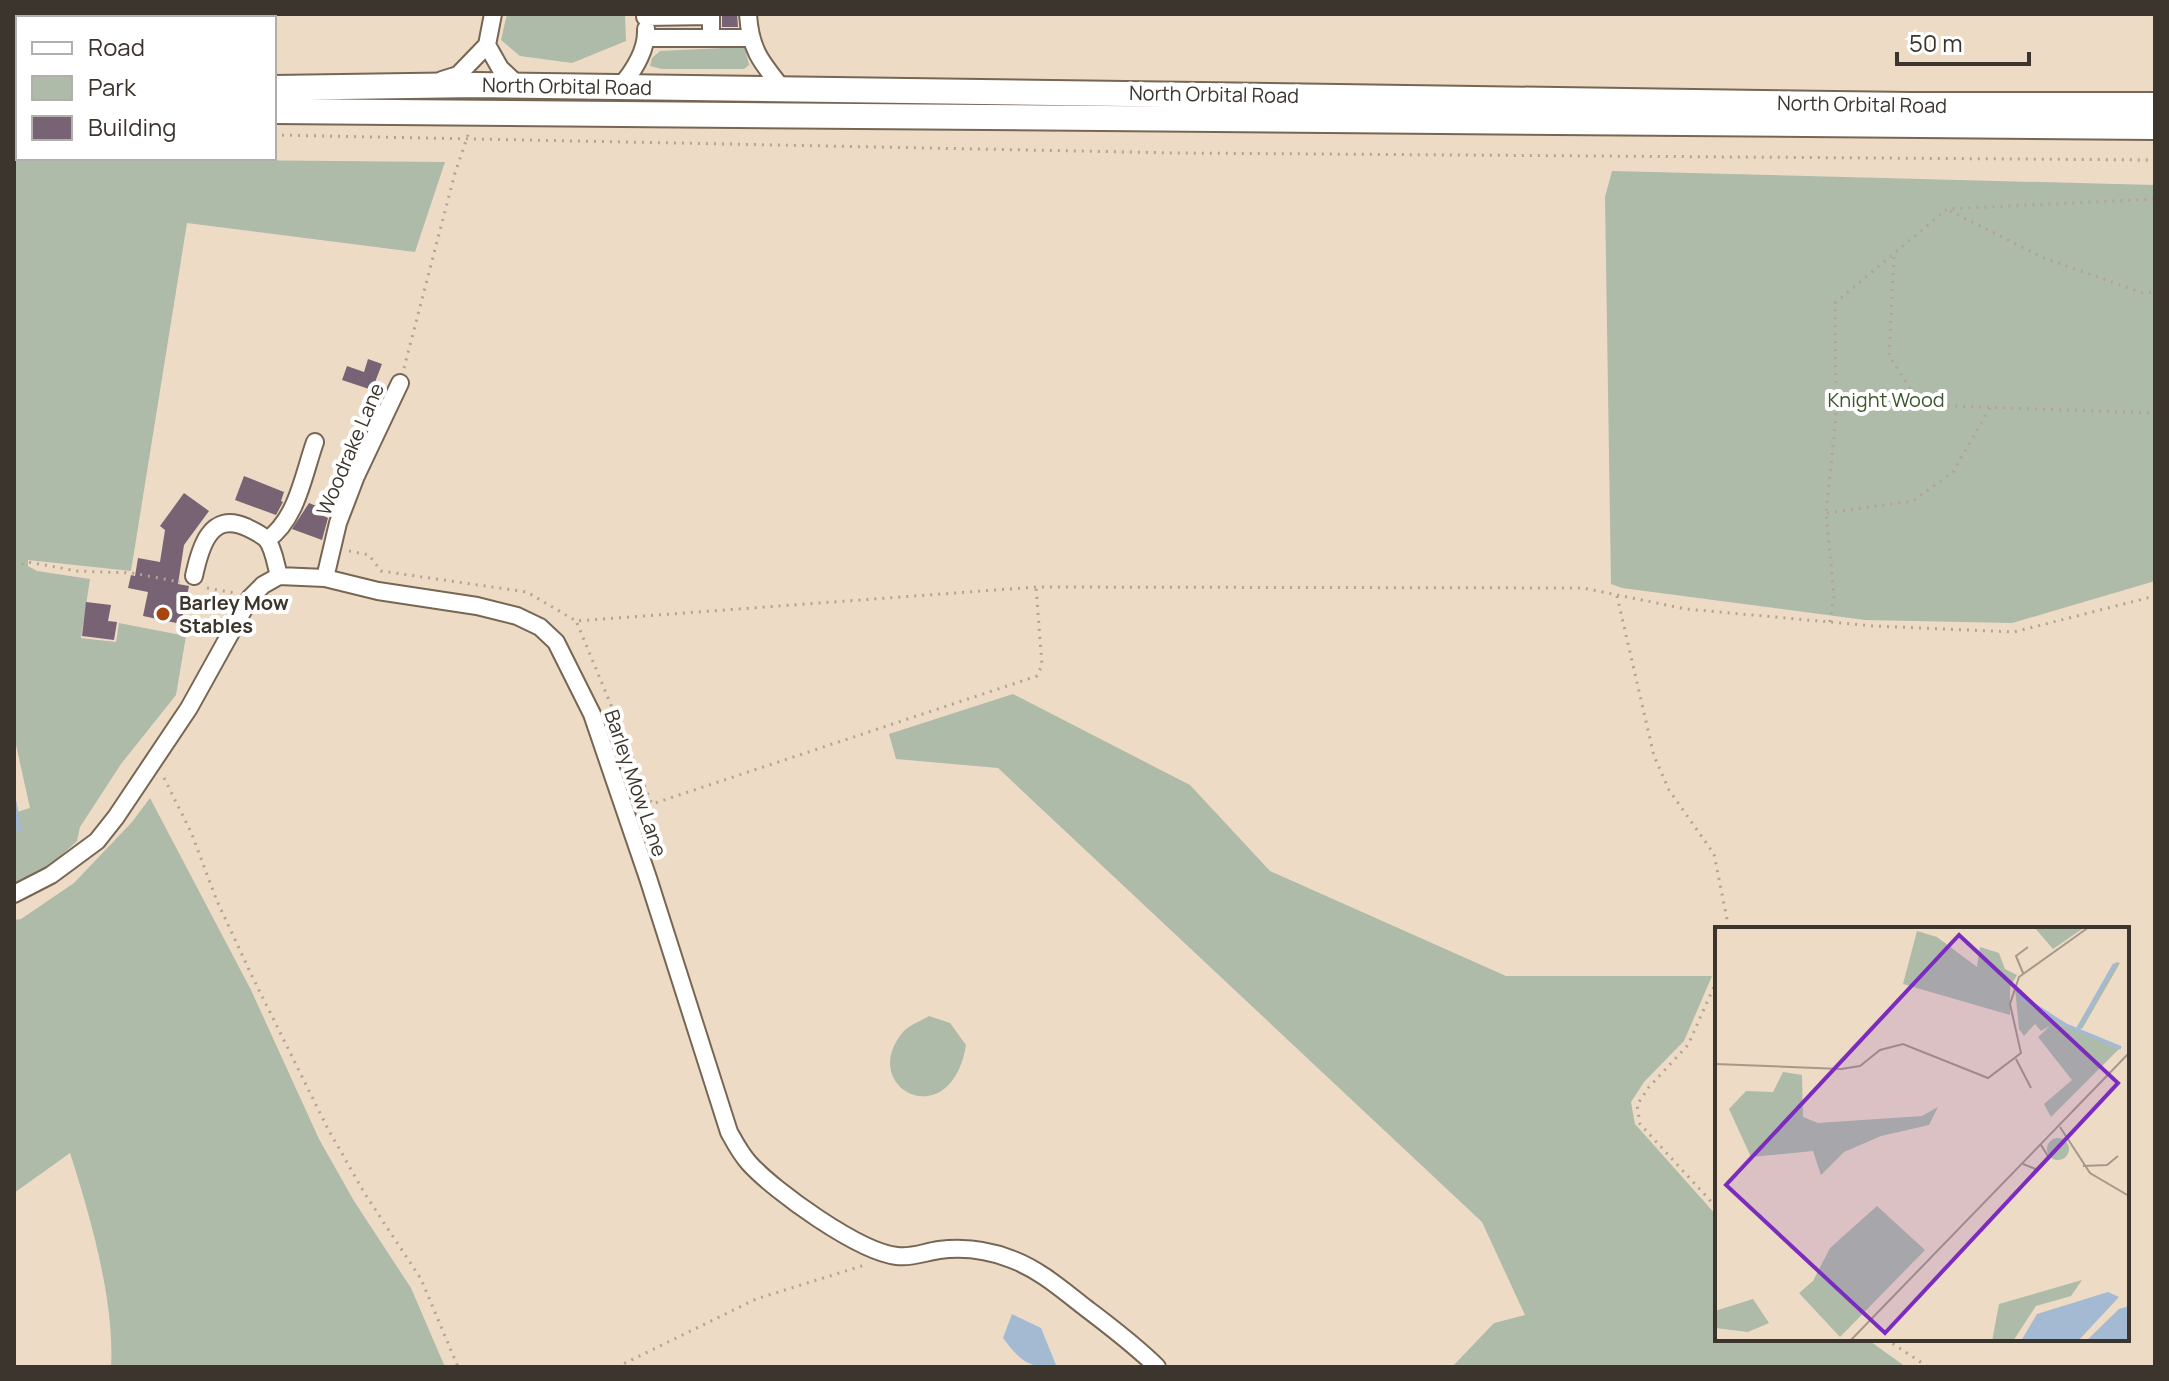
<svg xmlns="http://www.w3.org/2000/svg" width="2169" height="1381" font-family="Manrope,sans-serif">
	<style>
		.green { fill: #aebba8 }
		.water { fill: #a4bad3 }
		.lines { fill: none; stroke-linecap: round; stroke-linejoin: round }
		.stream { stroke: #a4bad3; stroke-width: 5 }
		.building { fill: #776373 }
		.minor-casing { stroke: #766653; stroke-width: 20 }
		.highway-casing { stroke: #766653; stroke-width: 28 }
		.path { stroke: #b2a393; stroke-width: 3; stroke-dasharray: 2 6; stroke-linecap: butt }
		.minor { stroke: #fff; stroke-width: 16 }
		.highway { stroke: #fff; stroke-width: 24 }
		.poi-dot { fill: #a9460f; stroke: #fff; stroke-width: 3 }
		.labels { text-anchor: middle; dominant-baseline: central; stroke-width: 8; stroke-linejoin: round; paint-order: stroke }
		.street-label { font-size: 20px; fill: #3c352d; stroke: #fff }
		.park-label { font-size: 20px; fill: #3c572d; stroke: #fff }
		.poi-label { font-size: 20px; font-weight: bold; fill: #3c352d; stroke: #fff; text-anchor: start }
		.inset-river { fill: none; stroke: #a4bad3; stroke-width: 4 }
		.inset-road { fill: none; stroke: #a69989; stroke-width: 2 }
		.view { fill: #7b2cbf; fill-opacity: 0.15; stroke: #7b2cbf; stroke-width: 4 }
		.inset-edge { fill: none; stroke: #3c352d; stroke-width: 4 }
	</style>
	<rect width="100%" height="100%" fill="#eddbc6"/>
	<path class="green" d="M507 14H625L626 41 572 63 520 56 501 40Z
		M745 47 749 65 744 69H662L650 66 652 58 660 51Z
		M14 152H18V158L445 162 415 252 187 223 131 571 28 560V566L37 571 90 579 81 638 116 642 119 623 186 636 176 695 121 764 80 827 77 841 51 865 14 883V813L30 808 14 736Z
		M1612 171 2155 185V581L2012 623 1865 620 1622 588 1611 584 1605 197Z
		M1013 694 1190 785 1270 871 1506 976H1712L1684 1041 1644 1082 1631 1102 1635 1124 1717 1216V1339H1867L1906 1367H1452L1494 1323 1525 1315 1482 1222 998 768 896 759 889 734Z
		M150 798 251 990 319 1139 354 1201 411 1288 445 1367H111C115 1302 90 1215 70 1153L14 1193V920L21 919 74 883 132 822Z
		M929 1016 950 1023 966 1045C951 1137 856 1088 903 1032 909 1025 921 1021 929 1016Z"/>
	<path class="water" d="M1012 1314 1041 1328 1056 1365C1029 1371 1018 1358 1003 1338Z"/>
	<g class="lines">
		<path class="stream" d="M14 802 19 830"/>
	</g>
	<path class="building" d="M722 14H737L738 27H722Z
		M368 359 382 364 372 390 342 380 347 366 364 372Z
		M244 476 284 492 281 501 283 502 276 515 235 500Z
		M184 493 209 511 184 545 178 584 189 586 181 624 143 616 148 592 128 588 131 575 135 576 138 558 160 562 165 530 160 526Z
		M309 503 326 510 324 516 328 518 322 540 292 529Z
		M86 602 111 605 108 621 117 622 114 640 82 636Z"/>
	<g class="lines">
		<g class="minor-casing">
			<path id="minor" d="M748 14C750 49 761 62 782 88
				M645 17 711 16V38
				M646 38H749
				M487 45 500 68 518 85
				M442 80 458 75 487 45 493 14
				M619 88C633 72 647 50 646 29
				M267 540C297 519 303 476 315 442
				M194 576C200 548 210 511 246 527 252 530 263 535 267 540 274 549 276 566 279 576
				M325 578 338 523 356 476 400 383
				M14 894 51 875 97 841 116 817 189 708 250 598 263 585 279 576 325 578 378 591 477 606 517 616 540 627 556 642 592 714 648 878 729 1132C735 1143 740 1153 749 1163 774 1191 859 1252 897 1256 912 1258 925 1252 939 1250 963 1247 988 1250 1011 1259 1038 1269 1059 1287 1082 1305 1108 1325 1134 1344 1157 1367"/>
		</g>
		<g class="highway-casing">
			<path id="highway" d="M14 83 18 84
				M274 88 477 85 1911 105H2155
				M14 102H18
				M274 111 2155 127"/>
		</g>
		<path class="path" d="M14 130H18
			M274 135 1178 153 2155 160
			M1950 211 2044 258 2143 293 2155 292
			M1894 257 1889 356 1921 405 2155 413
			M404 368 455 173 469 132
			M1827 513 1913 501 1953 472 1991 406
			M349 551 369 555 381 571 527 592 576 621 1036 587 1583 588 1686 609 1874 626 2014 632 2155 596
			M14 567 28 562 77 571 132 573 180 582
			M207 588 235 593
			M1617 596 1654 756 1669 790 1714 854 1729 929
			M1830 622 1834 596 1826 513 1836 417 1835 303 1947 209 2155 199
			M577 623 652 804 1037 676 1042 665 1036 587
			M164 778 191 832 217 901 252 976 328 1129 365 1194 421 1279 458 1367
			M1717 980 1688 1045 1649 1087 1637 1105 1640 1124 1717 1208
			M1886 1339 1928 1367
			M617 1367 756 1299 868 1264"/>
		<use href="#minor" class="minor"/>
		<use href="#highway" class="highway"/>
	</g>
	<circle class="poi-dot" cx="163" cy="614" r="8"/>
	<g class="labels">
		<g class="street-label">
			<text transform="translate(567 86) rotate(1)">North Orbital Road</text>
			<text transform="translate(1214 94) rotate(1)">North Orbital Road</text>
			<text transform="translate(1862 104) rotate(1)">North Orbital Road</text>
			<text transform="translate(350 449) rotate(-67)">Woodrake Lane</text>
			<text transform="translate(636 783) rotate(71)">Barley Mow Lane</text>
		</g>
		<g class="park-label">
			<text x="1886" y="399">Knight Wood</text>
		</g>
		<g class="poi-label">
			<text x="179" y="602">Barley Mow<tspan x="179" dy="23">Stables</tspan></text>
		</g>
	</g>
	<g transform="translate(1715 927)">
		<rect width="414" height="414" fill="#eddbc6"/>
		<path d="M319 0H370L338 22ZM202 4 222 10 262 40 265 20 284 26 290 42 302 48 295 60V88L188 57ZM401 35 405 36 367 102 362 100ZM300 61 309 68 307 73 348 99 405 121 336 190 329 177 357 153 323 110 335 99 326 104 320 97 309 109 304 102ZM68 145 87 148 88 190 103 196 207 189 223 180 214 198 166 209 129 225 106 248 98 224 36 230 14 182 31 164 58 165ZM332 222a11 11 0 1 1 22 0a11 11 0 1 1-22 0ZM162 279 210 323 125 410 84 366 98 354 115 321ZM367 353 356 369 321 379 298 414H277L284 377ZM38 372 54 396 33 405 0 401V384Z" fill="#aebba8"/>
		<path d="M393 365 404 370 363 414H306L322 387ZM414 379V414H371L404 382Z" fill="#a4bad3"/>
		<path class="inset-river" d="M305 69 350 98 406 121M363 102 400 37"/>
		<path class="inset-road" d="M308 46 301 29 313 20M301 132 316 161M0 137 126 142 145 139 165 123 188 117 273 151 306 126 295 77 304 50 374 0M345 200 375 246 414 269M308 237 323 243 334 231 326 218M368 239 392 238 403 229M135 414 414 126"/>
		<path class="view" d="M244 8 403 156 170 406 11 258Z"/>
		<rect width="414" height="414" class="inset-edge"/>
	</g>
	<rect width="2169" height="1381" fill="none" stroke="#3c352d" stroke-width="32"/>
	<rect x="16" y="16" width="260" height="144" fill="#ffffff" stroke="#b1aeab" stroke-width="2"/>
	<rect x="32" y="42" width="40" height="12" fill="#ffffff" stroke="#b1aeab" stroke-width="2"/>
	<text x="88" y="56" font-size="24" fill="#3c352d">Road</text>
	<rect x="32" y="76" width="40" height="24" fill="#aebba8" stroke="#b1aeab" stroke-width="2"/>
	<text x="88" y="96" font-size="24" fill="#3c352d">Park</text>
	<rect x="32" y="116" width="40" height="24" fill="#776373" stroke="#b1aeab" stroke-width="2"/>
	<text x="88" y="136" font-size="24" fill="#3c352d">Building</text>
	<path d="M1897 52v12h132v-12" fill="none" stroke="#3c352d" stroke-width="4"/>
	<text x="1909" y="52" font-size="24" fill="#3c352d" stroke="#ffffff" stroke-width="6" paint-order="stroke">50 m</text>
</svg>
